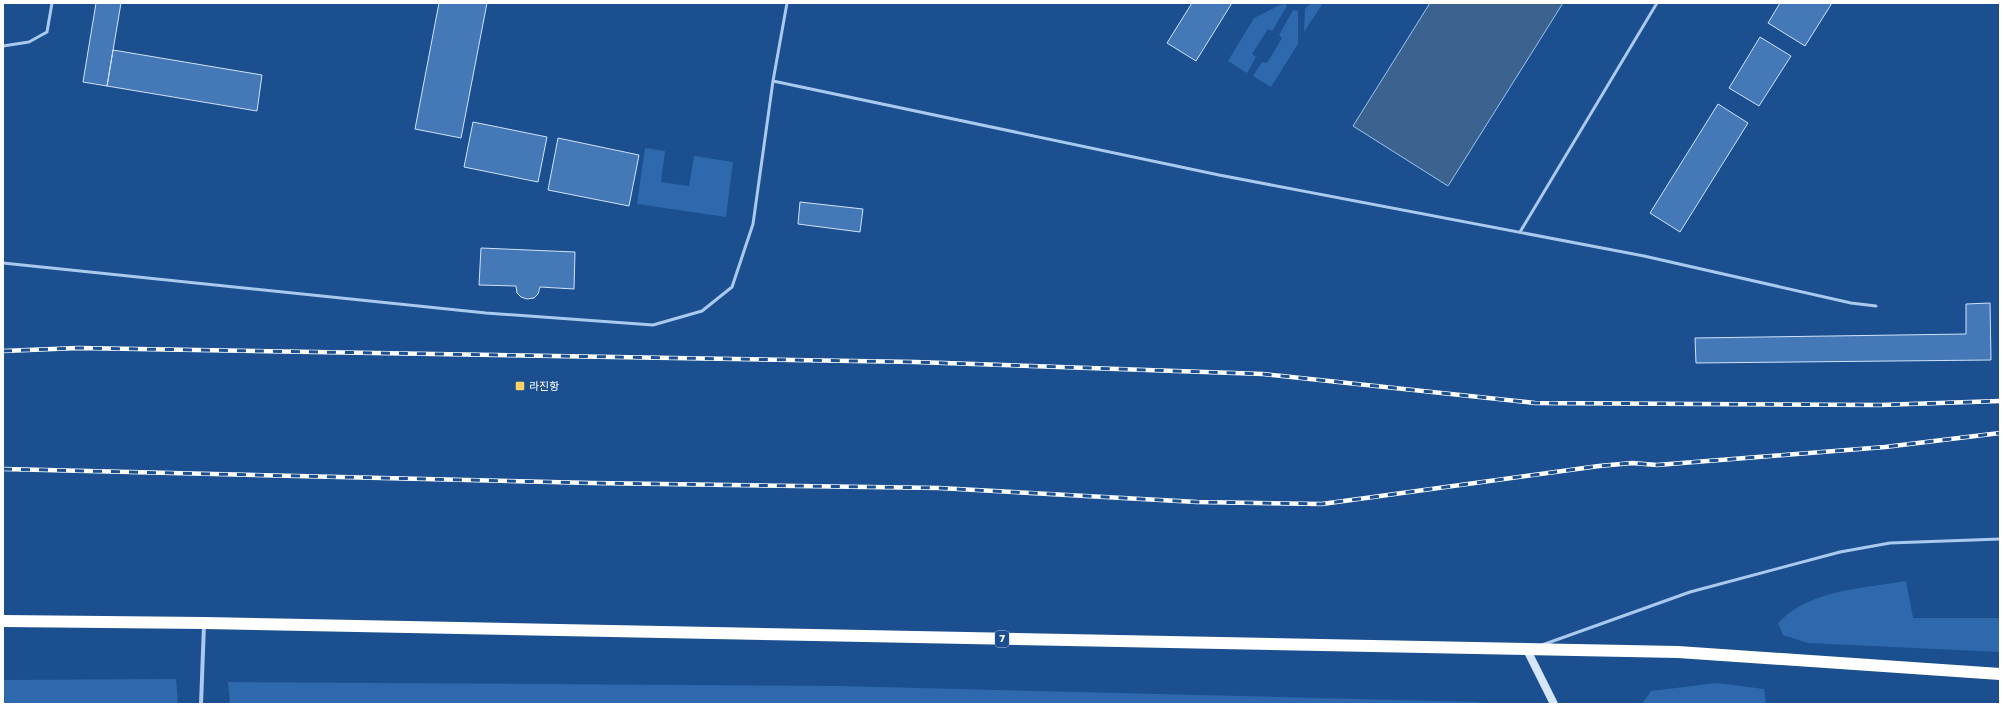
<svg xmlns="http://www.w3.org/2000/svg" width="2003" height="707" font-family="Rubik,'Noto Sans KR',sans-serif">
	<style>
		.green { fill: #2e69ad }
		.water { fill: #3c6290; stroke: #9cc4f0 }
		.building { fill: #4478b7; stroke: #cfe3fa }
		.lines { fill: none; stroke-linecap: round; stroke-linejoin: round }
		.lane { stroke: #a9c9ee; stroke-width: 3 }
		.street { stroke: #a9c9ee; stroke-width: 4 }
		.secondary { stroke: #d6e6fa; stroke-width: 8 }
		.highway { stroke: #fff; stroke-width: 12 }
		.rail-casing { stroke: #fff; stroke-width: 4.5 }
		.rail { stroke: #1b4f8f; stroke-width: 3; stroke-dasharray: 9; stroke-linecap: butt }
		.poi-dot { fill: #ffd166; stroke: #1b4f8f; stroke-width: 1.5 }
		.labels { text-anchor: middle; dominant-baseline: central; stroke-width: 3; stroke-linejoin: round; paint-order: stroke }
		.shield { fill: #1b4f8f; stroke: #bbcadd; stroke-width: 1 }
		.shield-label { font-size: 10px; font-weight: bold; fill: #fff }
		.poi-label { font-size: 11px; fill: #fff; stroke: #1b4f8f; text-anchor: start }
	</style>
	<rect width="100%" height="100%" fill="#1b4f8f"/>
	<path class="green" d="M1284 3 1287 6 1272 31 1268 29 1252 54 1256 57 1247 73 1228 61 1254 18Z
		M1311 3H1323L1304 32 1305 9Z
		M1293 10 1298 11V44L1271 87 1253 76 1262 62 1267 63 1282 38 1279 35Z
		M645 148 665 151 661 182 689 186 694 156 733 162 726 217 637 204Z
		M1906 581 1913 618H2000V652L1808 643 1783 635 1778 623C1809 590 1863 588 1906 581Z
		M176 679 178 704H3V680Z
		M228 682 840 686 1479 702 1480 704H230Z
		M1717 683 1764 689 1766 704H1642L1651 691Z"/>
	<path class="water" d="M1430 3H1563L1448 186 1353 126Z"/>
	<path class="building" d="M96 3H121L107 86 83 82Z
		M439 3H487L461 138 415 129Z
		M1192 3H1232L1196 61 1167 43Z
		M1780 3H1832L1805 46 1768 23Z
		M1760 37 1791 56 1759 106 1729 88Z
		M113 50 262 75 257 111 107 86Z
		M1718 104 1748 123 1680 232 1650 213Z
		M473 122 547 137 538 182 464 167Z
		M558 138 639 155 629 206 548 190Z
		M800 202 863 209 860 232 798 224Z
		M481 248 575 252 574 289 540 287 538 294 534 298 527 299 521 297 517 293 516 286 479 285Z
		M1990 303 1991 360 1696 363 1695 338 1966 334V304Z"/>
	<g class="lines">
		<path class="lane" d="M787 3 773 81 1219 175 1644 256 1851 303 1876 306
			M3 46 29 42 47 32 52 3
			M1520 232 1657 3
			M3 263 486 313 653 325 702 311 732 287 753 224 773 81
			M1542 645 1690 592 1840 552 1890 543 2000 539"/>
		<path class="street" d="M201 704 204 625"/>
		<path class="secondary" d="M1527 650 1554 704"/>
		<path class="highway" d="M3 621 204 623 1678 652 2000 674"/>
		<g class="rail-casing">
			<path id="rail" d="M3 351 78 348 915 362 1263 374 1535 403 1880 405 2000 401
				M3 469 592 483 939 488 1197 502 1322 504 1599 466 1632 463 1657 465 1885 447 2000 433"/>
		</g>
		<use href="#rail" class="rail"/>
	</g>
	<rect class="poi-dot" x="515" y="381" width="10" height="10" rx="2"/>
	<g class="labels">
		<rect class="shield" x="995" y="631" width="14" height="16" rx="3"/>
		<g class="shield-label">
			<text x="1002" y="639">7</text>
		</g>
		<g class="poi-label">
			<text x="529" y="386">라진항</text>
		</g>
	</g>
	<rect width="2003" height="707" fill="none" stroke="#ffffff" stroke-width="8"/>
</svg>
